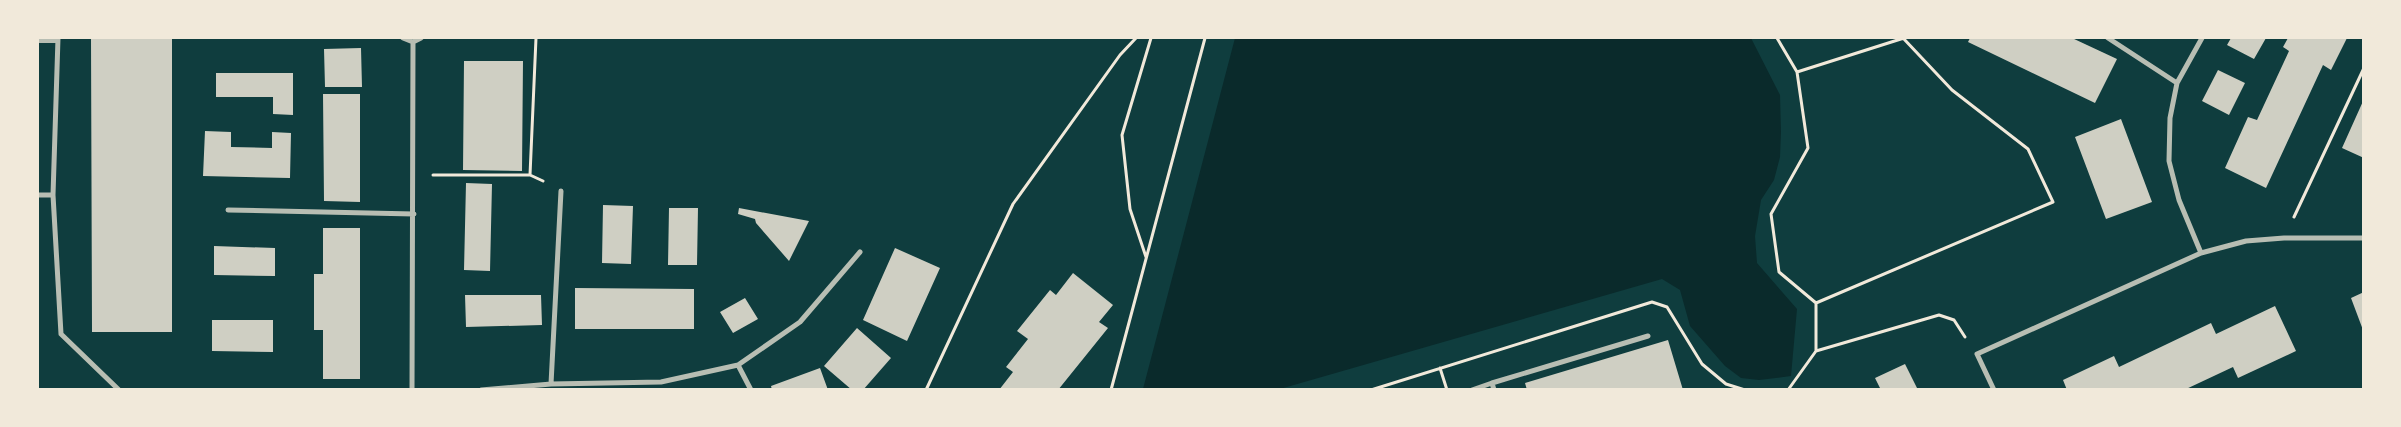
<svg xmlns="http://www.w3.org/2000/svg" width="2401" height="427" font-family="'Sofia Sans Condensed',sans-serif">
	<style>
		.water { fill: #0a2a2b }
		.building { fill: #cfcfc3 }
		.lines { fill: none; stroke-linecap: round; stroke-linejoin: round }
		.path { stroke: #f1e9da; stroke-width: 3 }
		.service { stroke: #b8beb3; stroke-width: 4 }
		.minor { stroke: #b8beb3; stroke-width: 5 }
	</style>
	<rect width="100%" height="100%" fill="#0f3d3e"/>
	<path class="water" d="M1235 38H1751L1780 95 1781 132 1780 157 1774 180 1761 200 1755 236 1757 263 1797 309 1791 376 1759 380 1741 378 1725 366 1690 326 1680 290 1662 279 1280 389H1143Z"/>
	<path class="building" d="M91 38H172V332H92Z
		M1970 38H2072L2117 59 2095 103 1968 42Z
		M2231 38H2266L2254 59 2227 45Z
		M2288 38H2347L2331 70 2323 65 2266 188 2225 168 2248 117 2257 120 2289 51 2283 47Z
		M361 48 362 87H325L324 49Z
		M464 61H523L522 171 463 170Z
		M2218 70 2245 83 2229 115 2202 101Z
		M216 73H293V115L273 114V97H216Z
		M323 94H360V202L324 201Z
		M2364 99V158L2342 148Z
		M2121 119 2152 202 2106 219 2075 137Z
		M205 131 231 132V147L272 148V132L291 133 290 178 203 176Z
		M466 183 492 184 490 271 464 270Z
		M603 205 633 206 631 264 602 263Z
		M669 208H698L697 265H668Z
		M739 208 809 221 789 261 756 223 755 219 738 214Z
		M323 228H360V379H323V330H314V274H323Z
		M214 246 275 248V276L214 275Z
		M895 248 940 268 907 341 863 320Z
		M1073 273 1113 305 1099 322 1108 328 1058 390H999L1013 372 1006 367 1028 339 1017 331 1050 290 1056 295Z
		M575 288 694 289V329H575Z
		M2364 292V330H2363L2351 298Z
		M465 295H541L542 325 466 327Z
		M745 298 758 319 733 333 720 312Z
		M2275 306 2296 351 2238 378 2233 367 2184 390H2067L2063 380 2114 356 2119 367 2211 323 2216 334Z
		M212 320H273V352L212 351Z
		M857 328 891 358 863 390H852L824 366Z
		M1668 340 1683 390H1527L1525 383Z
		M1905 364 1918 390H1881L1875 378Z
		M820 368 828 390H772L771 386Z"/>
	<g class="lines">
		<path class="path" d="M1777 38 1797 72 1808 148 1771 214 1779 272 1816 303V351L1788 390
			M1797 72 1904 38
			M433 175H530L536 38
			M530 175 543 181
			M2294 217 2364 68
			M1146 257 1130 209 1122 135 1151 38
			M1816 303 2053 202 2028 149 1952 90 1903 38
			M1816 351 1939 315 1954 320 1965 337
			M1440 368 1447 390
			M926 390 1013 204 1120 55 1136 38
			M1111 390 1205 38
			M1371 390 1652 302 1667 307 1702 364 1726 384 1745 390"/>
		<path class="service" d="M38 41H58"/>
		<path class="minor" d="M58 38 53 195 61 334 119 390
			M403 38 413 42 421 38
			M2108 38 2177 83
			M38 195H53
			M228 210 414 214
			M2201 253 2179 200 2169 161 2170 118 2177 83 2202 38
			M738 365 751 390
			M551 384 561 191
			M412 390 413 42
			M481 390 551 384 661 382 738 365 800 322 860 252
			M1472 390 1492 383
			M1494 390 1492 383 1648 336
			M1994 390 1977 354 2201 253 2246 241 2284 238H2364"/>
	</g>
	<rect width="2401" height="427" fill="none" stroke="#f1e9da" stroke-width="78"/>
</svg>
